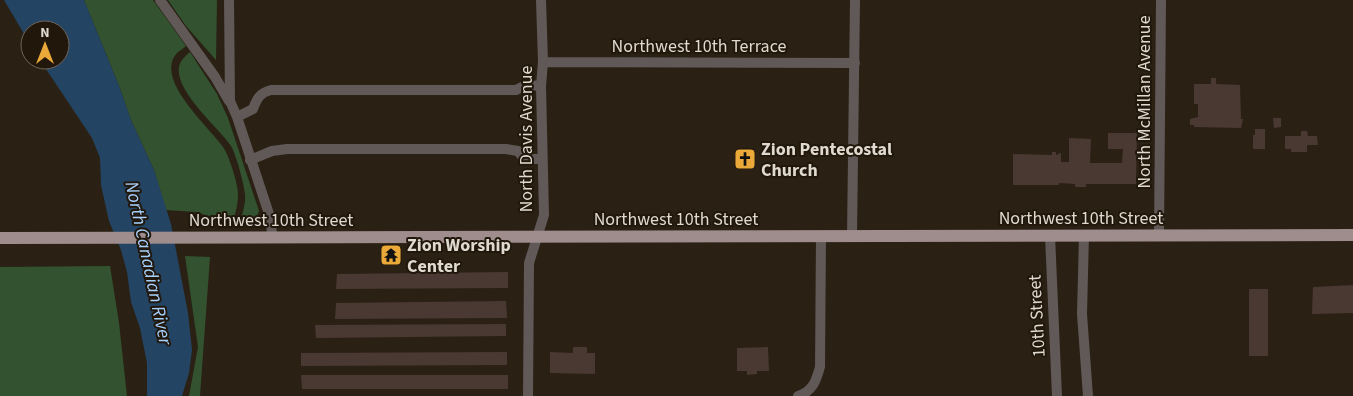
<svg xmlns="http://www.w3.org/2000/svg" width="1353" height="396" font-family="'Source Sans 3',sans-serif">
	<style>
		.green { fill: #33522f }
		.water { fill: #244464 }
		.building { fill: #4a3833 }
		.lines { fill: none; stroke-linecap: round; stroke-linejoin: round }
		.minor { stroke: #615858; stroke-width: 10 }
		.major { stroke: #9f8c8d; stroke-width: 12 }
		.labels { text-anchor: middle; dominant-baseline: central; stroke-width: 4; stroke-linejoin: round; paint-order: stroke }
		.street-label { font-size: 18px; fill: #dfd9d0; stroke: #21170b }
		.poi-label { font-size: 18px; font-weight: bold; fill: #dfd9d0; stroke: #21170b; text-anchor: start }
		.water-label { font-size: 19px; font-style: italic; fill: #a5cffc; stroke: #21170b }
	</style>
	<rect width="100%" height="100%" fill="#2a2114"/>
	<path class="green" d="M84 0H153L186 46C183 49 179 51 177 53 153 79 210 128 223 147 229 155 238 184 238 194 238 203 236 213 233 220L218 219 196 212 166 210 154 170 131 120 119 86Z
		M168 0H217L216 60 186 26Z
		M190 52 217 94 228 118 259 211 254 224H239C242 215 246 204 245 194 244 184 236 154 231 146 219 128 175 92 179 67 180 61 185 56 190 52Z
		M185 256 210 257 200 396H189L198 347Z
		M110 266 119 323 127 396H0V267Z"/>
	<path class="water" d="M4 0H84L119 86 131 120 154 170 171 224 188 313 192 350 189 373 182 396H147V363L140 328 131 302 127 272 121 250 109 221 101 185 100 158 92 138 40 60H60V30H30V44Z"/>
	<path class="building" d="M1211 78H1216V84L1240 85 1241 119H1243L1241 128 1194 127V125H1190V119L1198 117V104H1194V84H1211Z
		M1273 118H1281V127L1274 128Z
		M1255 129H1265V149H1253V135H1255Z
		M1137 131 1136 184H1086V187H1075V184L1059 183V185H1013V154L1052 155V152H1056V155L1061 153V162H1069V138L1091 139 1090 163H1122L1123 149H1108V133H1135Z
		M1301 131H1307L1308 136H1317L1318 145H1307V152H1291V149H1285V136H1301Z
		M508 272V288L336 289 337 274Z
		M1353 285V313L1312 314 1313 287Z
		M1249 289H1268V356H1249Z
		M506 301 507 318 335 319 336 303Z
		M506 324V336L316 338 315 325Z
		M573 347H587V353H595V374L550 373V352L573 353Z
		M768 347 769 371H757V374L747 375V371H737V348Z
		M507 352V365L301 366V353Z
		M301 375H508V389H302Z"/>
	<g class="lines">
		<path class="minor" d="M160 0 215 77 229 101
			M229 0 230 101 237 117 271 220 272 237
			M543 62 855 63
			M237 117 253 109C257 98 260 93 271 90H516L526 85 541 86
			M250 160 272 151 287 149H506L518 151 524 159H542
			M1050 235 1057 396
			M1084 235 1082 314 1088 396
			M1159 235 1161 0
			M852 236 855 0
			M528 396 529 263 544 215 541 86 543 62 541 0
			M798 396C813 391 816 381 820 367L821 236"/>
		<path class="major" d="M0 238 1353 235"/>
	</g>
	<defs>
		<g id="church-square" transform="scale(1.125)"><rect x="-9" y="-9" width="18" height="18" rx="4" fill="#eba939" stroke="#21170b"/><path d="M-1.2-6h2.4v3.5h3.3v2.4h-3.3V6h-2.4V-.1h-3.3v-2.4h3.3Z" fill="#111"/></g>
		<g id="temple-square" transform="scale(1.125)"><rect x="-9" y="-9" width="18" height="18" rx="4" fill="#eba939" stroke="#21170b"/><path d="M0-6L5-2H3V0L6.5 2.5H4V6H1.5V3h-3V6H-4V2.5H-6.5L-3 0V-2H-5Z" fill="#111"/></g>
	</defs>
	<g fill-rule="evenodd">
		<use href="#church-square" x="745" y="159"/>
		<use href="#temple-square" x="391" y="255"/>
	</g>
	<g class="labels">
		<g class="street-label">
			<text x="699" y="46">Northwest 10th Terrace</text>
			<text transform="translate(1144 102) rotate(-90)">North McMillan Avenue</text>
			<text transform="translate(526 139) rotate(-90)">North Davis Avenue</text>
			<text x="1081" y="218">Northwest 10th Street</text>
			<text x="676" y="219">Northwest 10th Street</text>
			<text x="271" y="220">Northwest 10th Street</text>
			<text transform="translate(1037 316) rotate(-93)">10th Street</text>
		</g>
		<g class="poi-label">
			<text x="761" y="149">Zion Pentecostal<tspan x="761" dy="21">Church</tspan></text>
			<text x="407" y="245">Zion Worship<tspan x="407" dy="21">Center</tspan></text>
		</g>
		<g class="water-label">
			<text transform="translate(148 263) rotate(78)">North Canadian River</text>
		</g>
	</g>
	<g transform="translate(45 45)"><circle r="24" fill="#21170b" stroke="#6d655a"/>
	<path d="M0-4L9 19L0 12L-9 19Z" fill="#eba939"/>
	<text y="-8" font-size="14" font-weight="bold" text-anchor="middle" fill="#dfd9d0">N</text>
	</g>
</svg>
